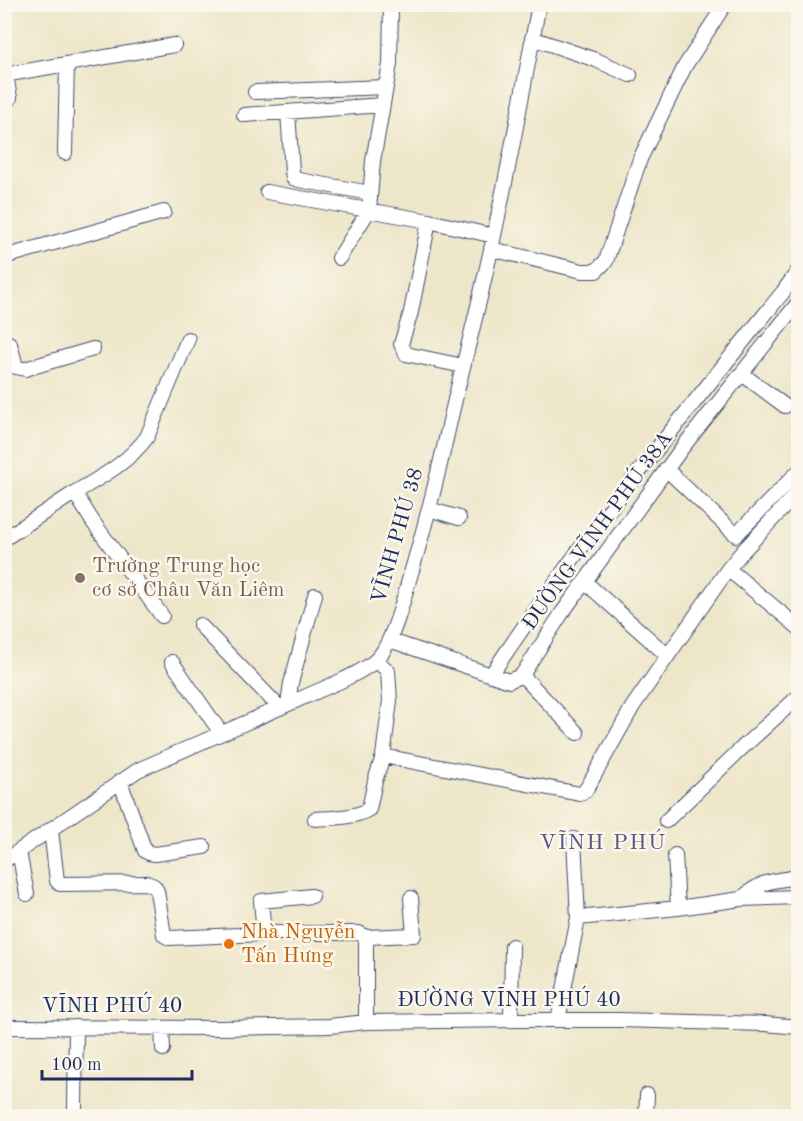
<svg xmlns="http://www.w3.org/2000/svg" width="803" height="1121" font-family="'Old Standard TT',serif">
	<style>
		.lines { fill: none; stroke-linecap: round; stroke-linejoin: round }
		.minor-casing { stroke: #3b4a6e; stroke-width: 16 }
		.minor { stroke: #fff; stroke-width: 14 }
		.education-dot { fill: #8d6e63; stroke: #fbf7ec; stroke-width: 2 }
		.food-dot { fill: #e8710a; stroke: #fbf7ec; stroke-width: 2 }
		.labels { text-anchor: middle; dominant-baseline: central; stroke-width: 5; stroke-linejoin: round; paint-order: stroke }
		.street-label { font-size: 21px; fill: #1b2f5e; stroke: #fbf7ec }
		.education-label { font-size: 21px; fill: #785e54; stroke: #fbf7ec; text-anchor: start }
		.food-label { font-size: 21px; fill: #c56008; stroke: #fbf7ec; text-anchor: start }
		.neighbourhood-label { font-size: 22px; letter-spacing: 1.5px; fill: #585585; stroke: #fbf7ec }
	</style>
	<rect width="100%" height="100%" fill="#fbf7ec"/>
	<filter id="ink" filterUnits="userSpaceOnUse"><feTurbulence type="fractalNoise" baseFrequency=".0167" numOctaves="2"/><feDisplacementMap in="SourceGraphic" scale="12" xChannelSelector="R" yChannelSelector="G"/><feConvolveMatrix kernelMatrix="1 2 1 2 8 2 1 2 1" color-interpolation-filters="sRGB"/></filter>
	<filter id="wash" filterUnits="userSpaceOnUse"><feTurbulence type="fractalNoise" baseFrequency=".008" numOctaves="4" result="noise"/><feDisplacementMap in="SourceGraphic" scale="24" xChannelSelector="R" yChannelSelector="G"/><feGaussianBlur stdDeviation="1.35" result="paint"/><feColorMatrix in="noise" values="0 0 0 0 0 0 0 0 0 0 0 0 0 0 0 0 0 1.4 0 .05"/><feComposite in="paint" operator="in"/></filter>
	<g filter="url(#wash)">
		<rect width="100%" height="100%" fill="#eee6c9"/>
	</g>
	<g filter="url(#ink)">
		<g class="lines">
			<g class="minor-casing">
				<path id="minor" d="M532 38 596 60 630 75
					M4 75 174 45
					M6 75 10 98
					M255 92 386 87
					M288 112 292 171 293 178 299 180 370 193
					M244 115 383 105
					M65 153 67 64
					M267 192 429 221 411 312 401 344 406 354 463 366
					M429 221 494 236
					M491 249 582 271H596L606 261 640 159 685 66 725 4
					M4 257 164 212
					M339 258 369 210 373 161 390 64 391 4
					M4 340 10 344 16 367 25 369 93 349
					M742 374 785 406
					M666 469 736 535 798 472
					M798 492 743 551 728 569 798 627
					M75 493 93 522 162 616
					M429 509 459 518
					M4 539C28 523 51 508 74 493 101 477 128 463 147 437L188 339
					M585 582 668 656
					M200 625 280 708
					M389 640 509 681 522 675 562 613 682 448 798 303
					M377 661 388 671 390 701 383 756 580 794 585 791 590 783 633 706 728 569
					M172 662 221 733
					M491 675C580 541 682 417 783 292L798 271
					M522 675 577 733
					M288 704 291 683 315 595
					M120 781 145 851 149 853 155 854 204 847
					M315 819C330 818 356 818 369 809L375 781 383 756
					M666 821 743 747 798 697
					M51 830 57 881 60 884 147 883 154 886 157 891 164 935 169 938 264 934 261 901 312 896
					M19 852 27 894
					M675 855 678 908
					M4 861 138 770 343 680C360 671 376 665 385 648 396 629 403 601 409 580 425 527 438 475 450 421 461 373 474 325 485 276 506 186 522 95 539 4
					M741 899C762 880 772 881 798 877
					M578 918 678 908 741 899 798 897
					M272 933H359L366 937V1022
					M366 937 414 935 411 898
					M511 1020 512 946
					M558 1020 578 918 574 839
					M4 1027 219 1028 330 1026 366 1022 521 1020H619L765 1024 798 1027
					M162 1028 163 1049
					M75 1109 76 1027
					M646 1116 647 1095"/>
			</g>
			<use href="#minor" class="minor"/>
		</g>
	</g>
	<circle class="education-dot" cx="80" cy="578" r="6"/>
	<circle class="food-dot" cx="229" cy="944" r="6"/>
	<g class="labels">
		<g class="street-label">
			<text transform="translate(598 531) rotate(-54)">ĐƯỜNG VĨNH PHÚ 38A</text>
			<text transform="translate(398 536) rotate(-74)">VĨNH PHÚ 38</text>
			<text x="509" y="1000">ĐƯỜNG VĨNH PHÚ 40</text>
			<text x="112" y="1006">VĨNH PHÚ 40</text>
		</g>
		<g class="education-label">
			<text x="92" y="566">Trường Trung học<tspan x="92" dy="24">cơ sở Châu Văn Liêm</tspan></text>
		</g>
		<g class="food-label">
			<text x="241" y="932">Nhà Nguyễn<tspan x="241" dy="24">Tấn Hưng</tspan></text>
		</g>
		<g class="neighbourhood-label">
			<text x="603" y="843">VĨNH PHÚ</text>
		</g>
	</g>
	<rect width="803" height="1121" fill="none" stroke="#fbf7ec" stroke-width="24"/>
	<path d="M42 1070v9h150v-9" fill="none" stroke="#1b2f5e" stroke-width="3"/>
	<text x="51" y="1070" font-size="18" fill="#1b2f5e" stroke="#fbf7ec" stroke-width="4.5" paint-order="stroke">100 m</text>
</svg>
